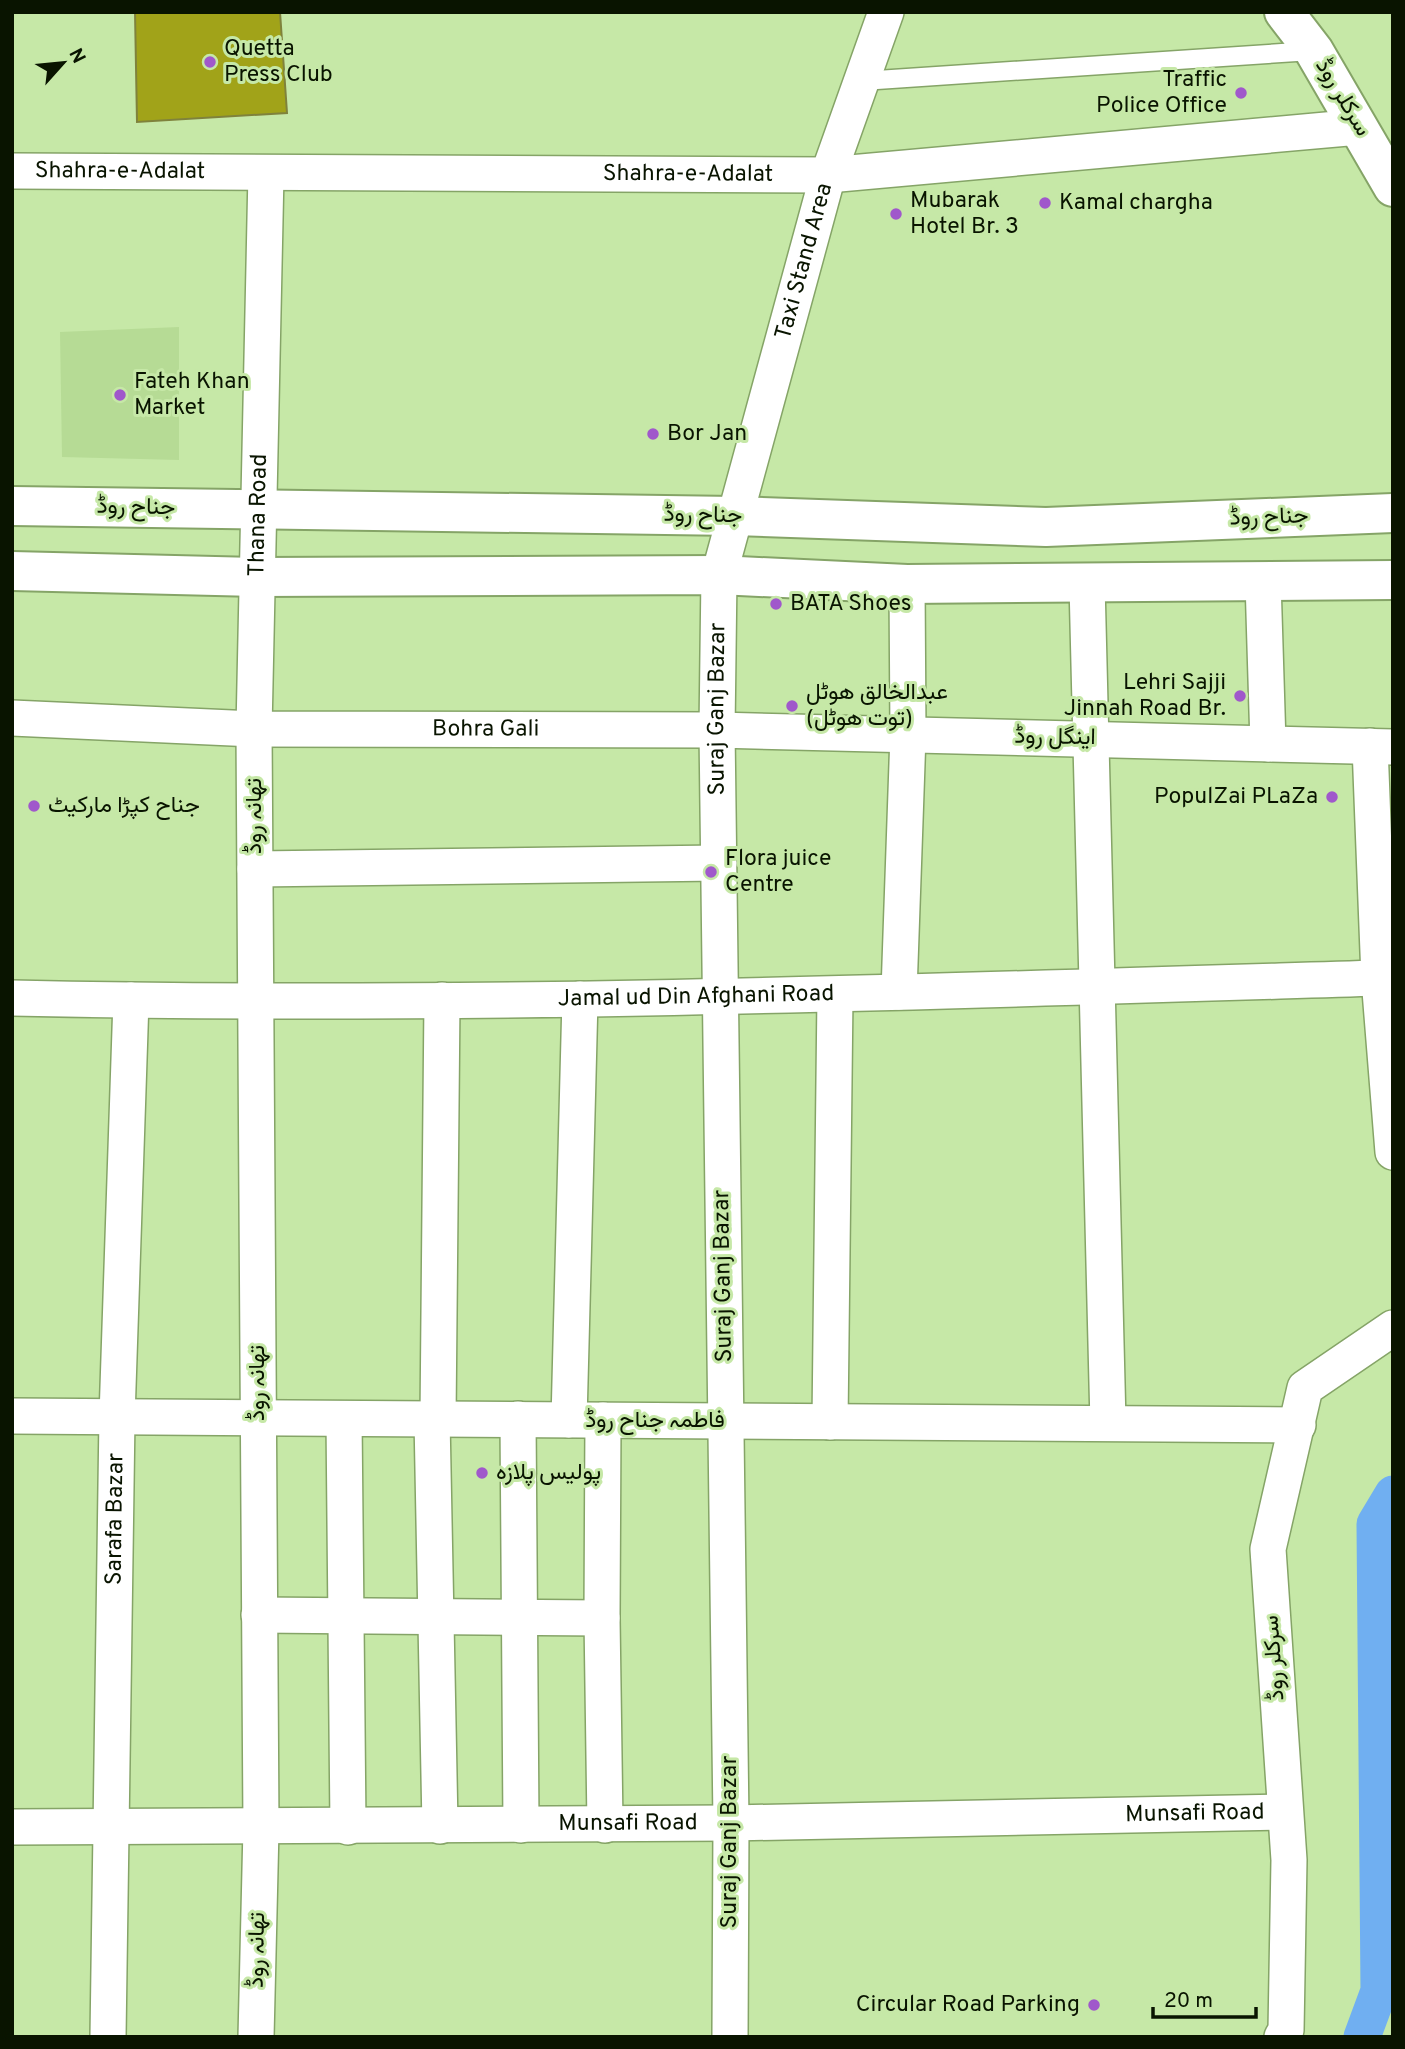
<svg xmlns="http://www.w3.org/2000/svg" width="1405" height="2049" font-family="Overpass,Vazirmatn,sans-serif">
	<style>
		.built { fill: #b6db95 }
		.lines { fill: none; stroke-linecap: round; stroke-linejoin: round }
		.canal { stroke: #70aff1; stroke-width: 37 }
		.building { fill: #a1a319; stroke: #7f823c; stroke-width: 2 }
		.lane-casing { stroke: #85a467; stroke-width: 21 }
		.street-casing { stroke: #85a467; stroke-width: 38 }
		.secondary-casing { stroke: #85a467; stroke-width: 42 }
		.lane { stroke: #fff; stroke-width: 18 }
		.street { stroke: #fff; stroke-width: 35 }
		.secondary { stroke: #fff; stroke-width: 38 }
		.poi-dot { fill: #a058cb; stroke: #c6e8a7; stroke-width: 2.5 }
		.labels { text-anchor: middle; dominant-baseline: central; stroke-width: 6; stroke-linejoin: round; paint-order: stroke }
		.poi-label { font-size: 23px; fill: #091400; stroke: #c6e8a7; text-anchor: start }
		.street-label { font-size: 23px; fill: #091400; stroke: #c6e8a7 }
	</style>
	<rect width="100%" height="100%" fill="#c6e8a7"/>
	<path class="built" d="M179 327V460L62 457 60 332Z"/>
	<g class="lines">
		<path class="canal" d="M1362 2037 1379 1991 1375 1524 1393 1494"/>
	</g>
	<path class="building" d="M135 12H280L287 113 137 122Z"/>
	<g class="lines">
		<g class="lane-casing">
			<path id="lane" d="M862 81 1312 51"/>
		</g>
		<g class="street-casing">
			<g id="street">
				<path id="s1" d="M12 171 828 175 1359 127"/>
				<path d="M1263 581 1268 744"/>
				<path d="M1087 584 1108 1423"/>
				<path id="s2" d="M12 718 254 729 717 730 1393 747"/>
				<path d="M1370 746 1379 978 1393 1152"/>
				<path d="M255 869 719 863"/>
				<path d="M899 992 908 735 907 584"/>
				<path id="s3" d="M12 998C468 1008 923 992 1379 978"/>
				<path d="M12 1416 1298 1425"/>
				<path d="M344 1419 348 1827"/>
				<path d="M432 1419 440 1826"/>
				<path d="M438 1419 442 1000"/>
				<path d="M518 1419 521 1825"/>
				<path d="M569 1420 580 999"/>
				<path d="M603 1420 602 1618 605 1825"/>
				<path d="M830 1422 835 995"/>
				<path d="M259 1615 602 1618"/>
				<path id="s4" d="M12 1827 731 1823 1285 1812"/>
				<path id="s5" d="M108 2037 117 1417 131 1000"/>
				<path id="s6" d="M256 2037 261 1828 254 729 266 173"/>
				<path id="s7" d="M730 2037 731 1823 717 730 719 575 828 175 886 12"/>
				<path d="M1282 2037 1286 2030 1289 1860 1268 1549 1305 1388 1393 1328"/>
			</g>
		</g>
		<g class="secondary-casing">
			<path id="secondary" d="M1284 12 1314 51 1393 187
				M12 506 735 516 1046 527 1393 513
				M12 571 257 577 719 575 907 584 1393 580"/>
		</g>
		<use href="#lane" class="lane"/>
		<use href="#street" class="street"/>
		<use href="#secondary" class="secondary"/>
	</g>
	<g class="poi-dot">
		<circle cx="210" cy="62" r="7"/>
		<circle cx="1241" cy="93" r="7"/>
		<circle cx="1045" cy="203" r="7"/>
		<circle cx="896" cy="214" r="7"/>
		<circle cx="120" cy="395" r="7"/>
		<circle cx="653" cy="434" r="7"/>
		<circle cx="776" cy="604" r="7"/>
		<circle cx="1240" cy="696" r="7"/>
		<circle cx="792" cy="706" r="7"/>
		<circle cx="1332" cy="797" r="7"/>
		<circle cx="34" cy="806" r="7"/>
		<circle cx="711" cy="872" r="7"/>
		<circle cx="482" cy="1473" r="7"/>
		<circle cx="1094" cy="2005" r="7"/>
	</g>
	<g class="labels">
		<g class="poi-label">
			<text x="224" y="49">Quetta<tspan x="224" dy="26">Press Club</tspan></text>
			<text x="1227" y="80" text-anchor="end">Traffic<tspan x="1227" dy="26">Police Office</tspan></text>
			<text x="910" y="201">Mubarak<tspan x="910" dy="26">Hotel Br. 3</tspan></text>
			<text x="1059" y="203">Kamal chargha</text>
			<text x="134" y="382">Fateh Khan<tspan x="134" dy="26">Market</tspan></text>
			<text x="667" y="434">Bor Jan</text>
			<text x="790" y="604">BATA Shoes</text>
			<text x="1226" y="683" text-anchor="end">Lehri Sajji<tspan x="1226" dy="26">Jinnah Road Br.</tspan></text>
			<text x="806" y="693">عبدالخالق ھوٹل<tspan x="806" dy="26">(توت ھوٹل)</tspan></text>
			<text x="1318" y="797" text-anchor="end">PopulZai PLaZa</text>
			<text x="48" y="806">جناح کپڑا مارکیٹ</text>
			<text x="725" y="859">Flora juice<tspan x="725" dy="26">Centre</tspan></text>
			<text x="496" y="1473">پولیس پلازہ</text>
			<text x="1080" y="2005" text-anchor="end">Circular Road Parking</text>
		</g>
		<g class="street-label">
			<text transform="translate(1342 98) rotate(59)">سرکلر روڈ</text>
			<text stroke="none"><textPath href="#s1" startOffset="108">Shahra-e-Adalat</textPath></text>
			<text stroke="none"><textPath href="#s1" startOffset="676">Shahra-e-Adalat</textPath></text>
			<text stroke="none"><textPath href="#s7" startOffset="1787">Taxi Stand Area</textPath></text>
			<text transform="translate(136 508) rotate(1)">جناح روڈ</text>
			<text stroke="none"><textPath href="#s6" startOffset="1522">Thana Road</textPath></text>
			<text transform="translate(703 516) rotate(1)">جناح روڈ</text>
			<text transform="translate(1269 518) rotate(-2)">جناح روڈ</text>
			<text stroke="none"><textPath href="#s7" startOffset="1328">Suraj Ganj Bazar</textPath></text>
			<text stroke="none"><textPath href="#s2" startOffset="474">Bohra Gali</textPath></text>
			<text transform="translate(1055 738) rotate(1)">اینگل روڈ</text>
			<text transform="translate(255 816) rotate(-90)">تھانہ روڈ</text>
			<text stroke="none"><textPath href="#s3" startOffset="684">Jamal ud Din Afghani Road</textPath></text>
			<text transform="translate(724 1276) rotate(-91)">Suraj Ganj Bazar</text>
			<text transform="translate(258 1383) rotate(-90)">تھانہ روڈ</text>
			<text x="655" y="1421">فاطمہ جناح روڈ</text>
			<text stroke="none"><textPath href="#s5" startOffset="518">Sarafa Bazar</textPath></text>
			<text transform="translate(1275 1658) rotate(-94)">سرکلر روڈ</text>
			<text stroke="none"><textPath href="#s4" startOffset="1183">Munsafi Road</textPath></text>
			<text stroke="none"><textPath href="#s4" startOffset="616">Munsafi Road</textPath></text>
			<text transform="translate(730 1842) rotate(-90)">Suraj Ganj Bazar</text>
			<text transform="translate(258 1950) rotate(-89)">تھانہ روڈ</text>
		</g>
	</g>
	<rect width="1405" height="2049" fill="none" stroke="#091400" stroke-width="28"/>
	<g transform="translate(63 63) rotate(63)" stroke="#c6e8a7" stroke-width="5" paint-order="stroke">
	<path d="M0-5L12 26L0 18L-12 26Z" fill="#091400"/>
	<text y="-10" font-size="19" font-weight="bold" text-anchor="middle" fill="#091400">N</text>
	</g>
	<path d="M1153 2007v10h103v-10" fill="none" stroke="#091400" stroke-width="3.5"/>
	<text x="1164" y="2007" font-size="21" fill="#091400" stroke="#c6e8a7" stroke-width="5" paint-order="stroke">20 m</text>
</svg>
